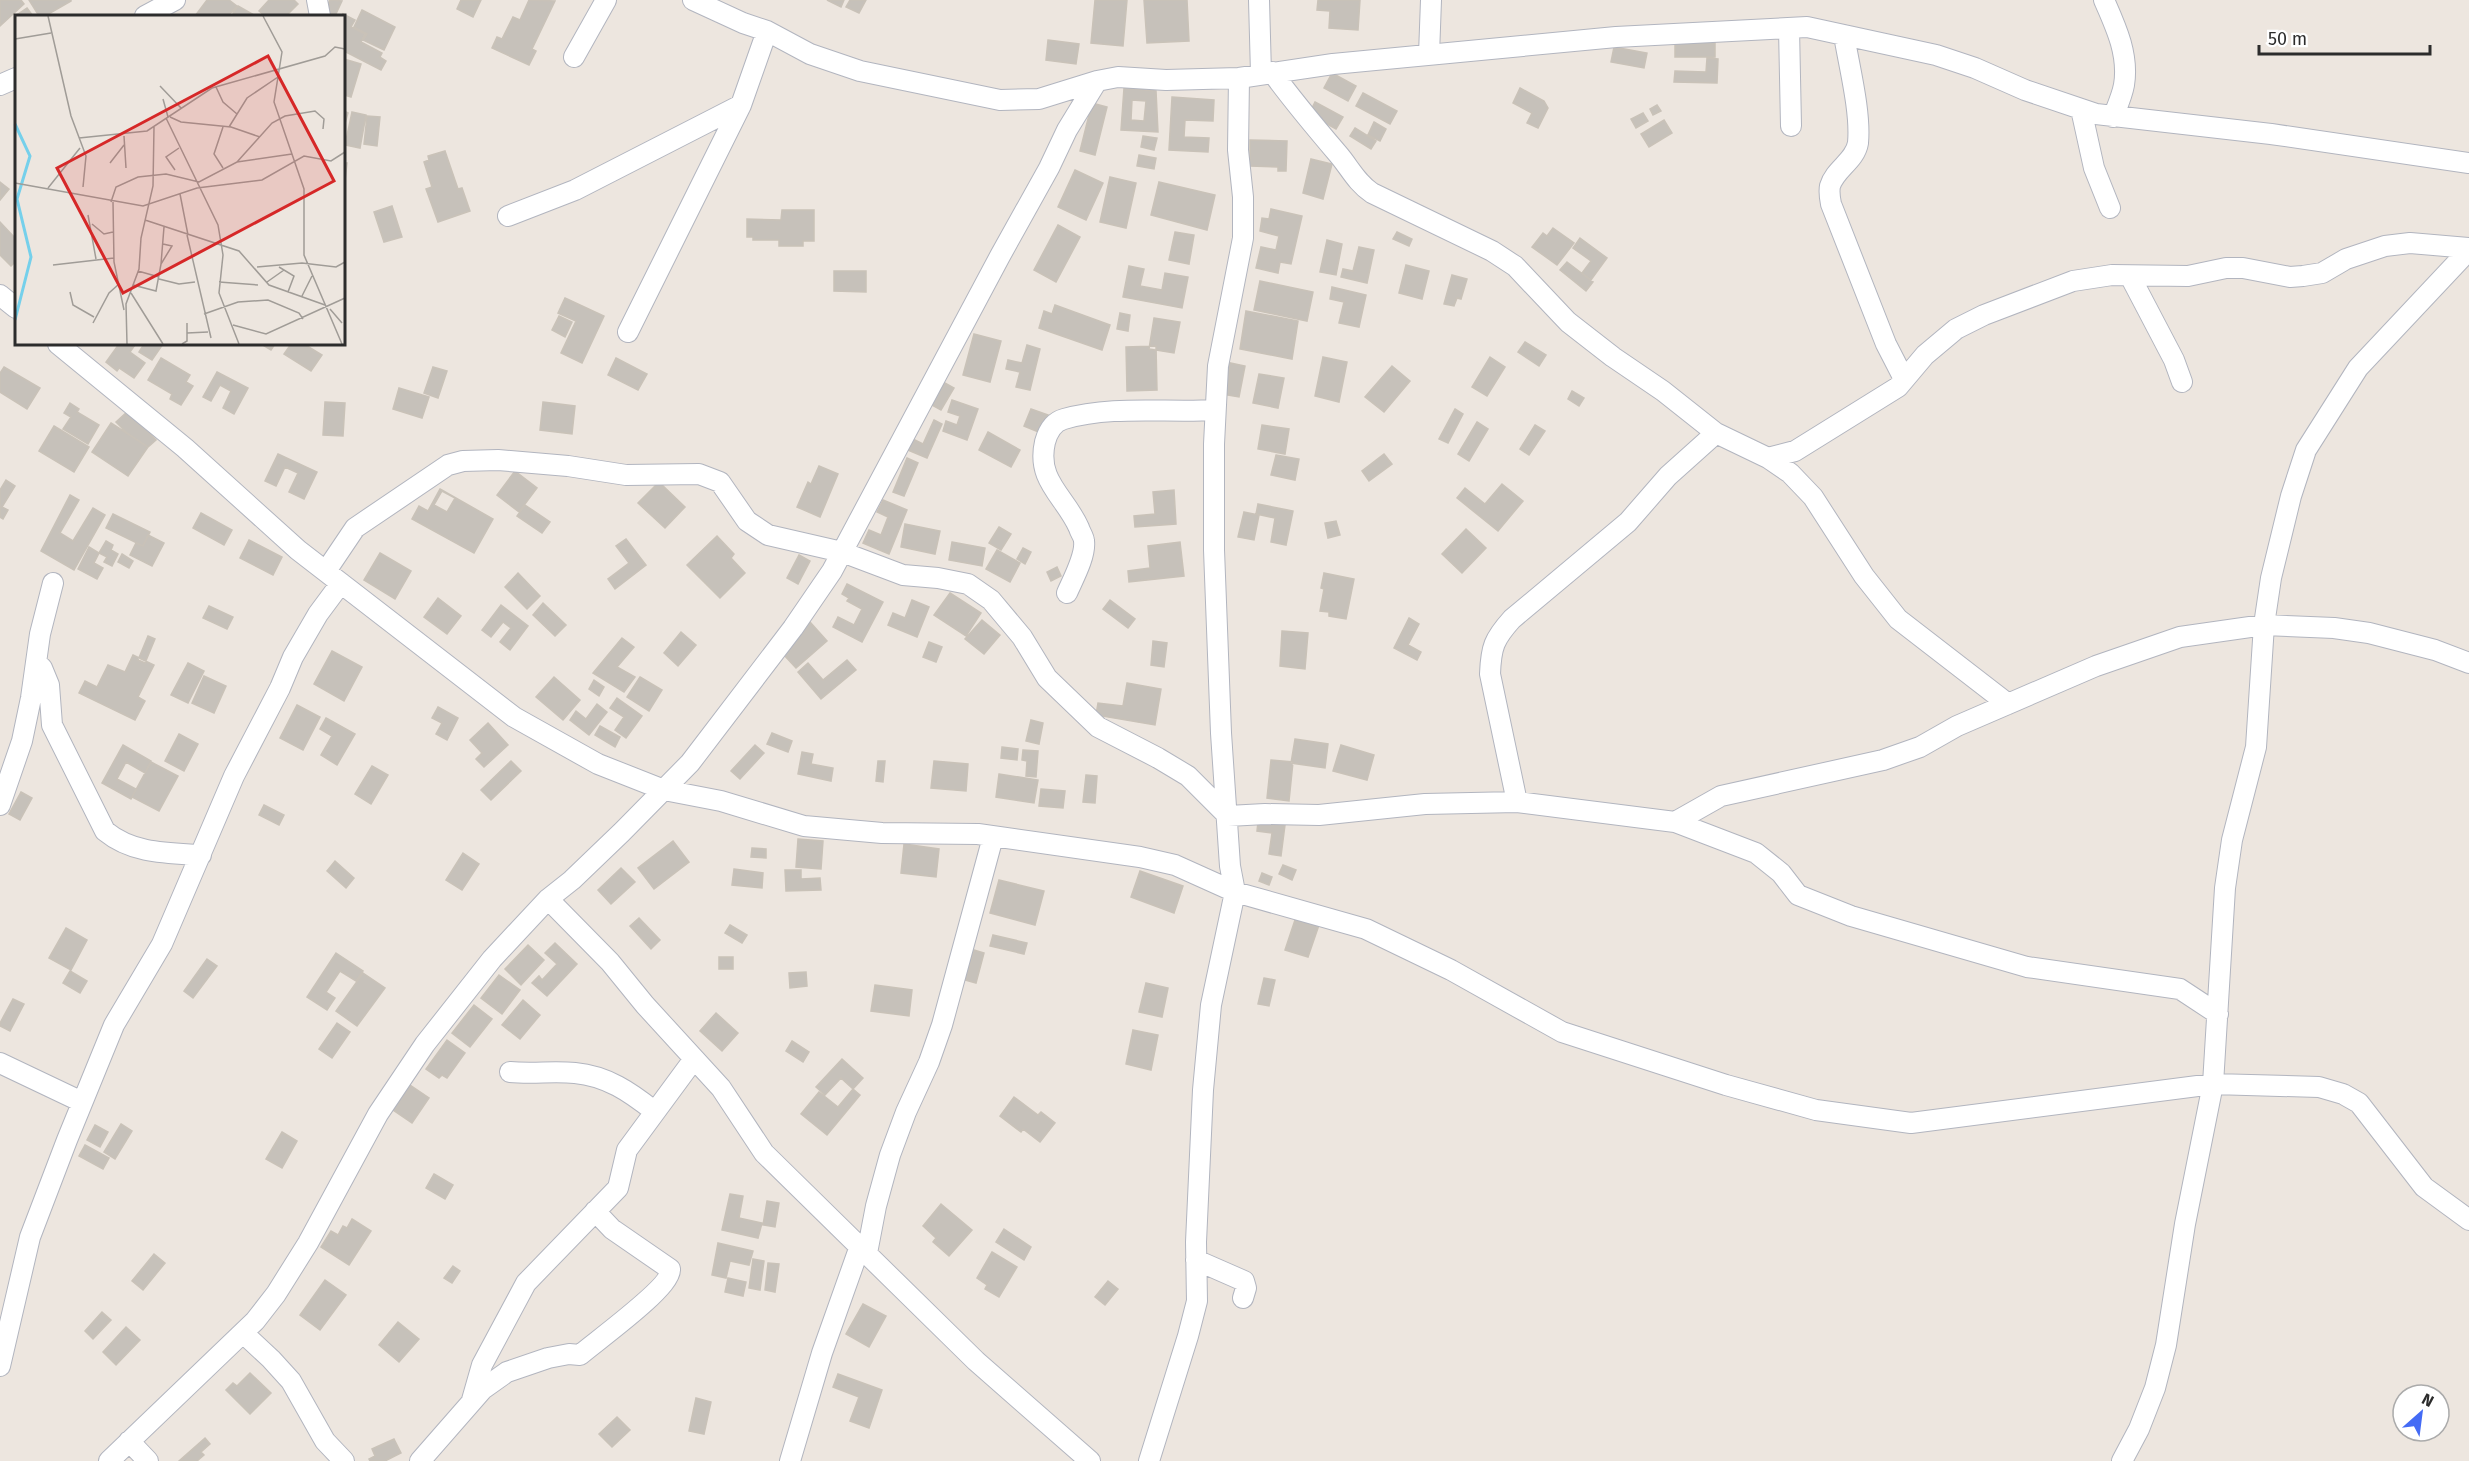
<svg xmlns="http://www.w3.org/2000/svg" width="2469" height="1461" font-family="'Fira Sans',sans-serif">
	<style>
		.building { fill: #c6c1ba; stroke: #c9c2b8; stroke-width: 1.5; fill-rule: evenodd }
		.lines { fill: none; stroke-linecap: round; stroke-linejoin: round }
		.minor-casing { stroke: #b2b5bf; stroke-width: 22 }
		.minor { stroke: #fff; stroke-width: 20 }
		.inset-river { fill: none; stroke: #75d0eb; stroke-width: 3 }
		.inset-road { fill: none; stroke: #a09c97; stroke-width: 1.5 }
		.view { fill: #d62828; fill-opacity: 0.15; stroke: #d62828; stroke-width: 3 }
		.inset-edge { fill: none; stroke: #2c2c2c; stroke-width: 3 }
	</style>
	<rect width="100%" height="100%" fill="#ede6df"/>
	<path class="building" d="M0 0H21L24 4 0 26Z
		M29 0H71V1L45 16H39Z
		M207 0H229L237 6 228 16H195Z
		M269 0H294L298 4 286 16H265L259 11Z
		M330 0 342 1 335 16 325 11Z
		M461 0H481L473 17 457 9Z
		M529 0 555 1 532 49 536 51 529 65 492 48 497 37 502 39 513 17 520 20Z
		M827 0H844L841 7Z
		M850 0H866L859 13 846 7Z
		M1095 0H1127L1123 46 1091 43Z
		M1144 0H1187L1189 41 1147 43Z
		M1318 0H1360L1358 30 1329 28 1330 11 1317 10Z
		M238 6 256 16H239L233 13Z
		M27 8 33 16H20L18 14Z
		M362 10 395 27 384 50 363 40 367 34 354 27Z
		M343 14 355 20 351 27 365 34 361 42 382 53 380 57 386 61 381 70 344 51Z
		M1048 40 1079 44 1076 64 1046 60Z
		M1675 40 1715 41V57H1675Z
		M1614 47 1647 53 1644 68 1611 62Z
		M1707 58 1718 59 1717 83 1674 82 1675 71 1706 72Z
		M344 59 361 64 351 97 344 95Z
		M1332 73 1356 86 1348 101 1324 88Z
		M1124 88 1156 91 1158 132 1121 130ZM1132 100 1146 101 1144 121 1131 120Z
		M1520 88 1544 101 1548 108 1538 128 1527 123 1532 113 1513 103Z
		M1363 93 1397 111 1390 124 1356 106Z
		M1172 97 1214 100 1213 121 1185 120 1184 137 1209 138 1208 152 1169 150Z
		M1315 102 1343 117 1336 129 1309 114Z
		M1092 103 1107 107 1095 155 1080 151Z
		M1657 105 1661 111 1653 115 1650 109Z
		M344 111 348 113 344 127Z
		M352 112 366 115 360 148 345 145Z
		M1643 113 1648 121 1636 128 1631 119Z
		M367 116 380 117 377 146 364 144Z
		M1664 120 1672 133 1649 147 1641 134Z
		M1374 122 1386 129 1380 141 1368 135Z
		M1355 128 1376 141 1371 149 1350 136Z
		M1143 136 1157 138 1154 150 1141 147Z
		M1250 140 1287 141 1286 171H1278V167L1250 166Z
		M445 151 458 189 462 188 470 211 438 222 426 189 432 187 424 162 429 160 428 156Z
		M1139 155 1156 158 1154 169 1137 166Z
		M1311 159 1332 164 1323 199 1303 193Z
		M344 163H347L344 189Z
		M1075 170 1103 183 1086 220 1058 207Z
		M1110 177 1136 183 1126 228 1100 222Z
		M0 182 9 189 0 200Z
		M1159 182 1215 195 1207 230 1151 215Z
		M392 206 402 237 384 242 374 212Z
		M1271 209 1302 216 1291 264 1280 262 1278 273 1256 268 1261 247 1276 250 1279 236 1260 231 1262 218 1269 219Z
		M782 210H814V241H803V246H779V240H753V237H747V219L781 220Z
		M0 222 16 239V261L11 266 0 255Z
		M1058 225 1080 237 1056 282 1034 270Z
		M1553 228 1574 243 1557 265 1532 247 1543 233 1547 236Z
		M1175 232 1194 235 1189 264 1169 260Z
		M1397 232 1412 239 1409 246 1393 239Z
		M1580 238 1607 258 1591 280 1582 273 1591 261 1573 248Z
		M1327 240 1342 244 1336 275 1320 272Z
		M1359 247 1374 250 1367 283 1341 277 1343 269 1353 271Z
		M1567 262 1593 282 1586 291 1560 270Z
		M1406 265 1429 271 1422 299 1399 293Z
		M1129 266 1144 269 1140 286 1162 290 1165 273 1188 277 1182 308 1123 297Z
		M834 271H866V292L834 291Z
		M1452 275 1467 279 1461 299 1457 298 1454 306 1444 304Z
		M1260 281 1313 292 1307 321 1254 310Z
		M1332 287 1366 295 1359 327 1339 323 1344 302 1330 299Z
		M565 298 604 316 582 363 561 353 576 321 558 313Z
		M1055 305 1110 325 1102 350 1039 328 1044 311 1052 314Z
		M1246 311 1298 321 1292 359 1240 349Z
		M1120 313 1130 315 1128 331 1117 329Z
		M559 316 572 322 565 337 552 330Z
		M1154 318 1180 322 1174 353 1149 349Z
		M974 334 1001 341 990 382 963 375Z
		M1525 342 1546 355 1539 366 1518 352Z
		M119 344 135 345 130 352 145 363 134 378 119 368 117 371 106 362Z
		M144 344H163L152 360 139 352Z
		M261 344H275L271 350Z
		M291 344H304L322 355 311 371 284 354Z
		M1027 345 1040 349 1030 390 1016 387 1020 372 1006 369 1008 360 1022 363Z
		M1156 346 1157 390 1127 391 1126 347Z
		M1323 357 1347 362 1339 402 1315 396Z
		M1490 357 1505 367 1487 396 1472 387Z
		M161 358 190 375 186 382 193 386 181 405 170 399 172 394 148 380Z
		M616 358 647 374 638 390 608 375Z
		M1226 362 1245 366 1239 397 1221 394Z
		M1392 366 1410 381 1384 412 1365 397Z
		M4 367 40 388 27 409 0 392V373Z
		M433 367 447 371 438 398 424 393Z
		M217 372 248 388 234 414 223 408 231 391 220 385 211 401 203 397Z
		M1259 374 1284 378 1278 408 1253 403Z
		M943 382 954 388 941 410 930 404Z
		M399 388 429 397 422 418 393 409Z
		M1572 391 1584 398 1579 406 1568 399Z
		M952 400 978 409 967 440 943 431 946 421 957 425 960 416 948 412Z
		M325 402 345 403 343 436 323 435Z
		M543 402 575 406 572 434 540 430Z
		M70 403 79 409 77 412 99 425 88 444 63 429 71 417 64 413Z
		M1031 409 1048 415 1041 433 1024 426Z
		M1455 409 1463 414 1448 443 1439 439Z
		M128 411 156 440 148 447 127 433 116 422Z
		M934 420 942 424 927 458 908 450 913 439 923 444Z
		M1477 422 1488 429 1469 461 1458 454Z
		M111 423 148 447 128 476 92 452Z
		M1262 425 1289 429 1285 454 1258 449Z
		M1535 425 1545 431 1529 455 1520 449Z
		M54 426 89 447 74 472 39 451Z
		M988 432 1020 450 1011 467 979 450Z
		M278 454 317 472 304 499 289 492 298 473 285 467 276 486 265 481Z
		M1384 454 1392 464 1369 481 1362 471Z
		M1276 455 1299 459 1295 480 1271 475Z
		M907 458 918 463 904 496 893 492Z
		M819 466 838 474 820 517 797 507 808 482 811 484Z
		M515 471 537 488 519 512 497 495Z
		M6 480 15 486 2 507 8 510 3 519 0 517V490Z
		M659 482 685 507 665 528 638 503Z
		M1502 484 1523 501 1498 531 1457 498 1465 488 1485 504Z
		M440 489 493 519 474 553 412 519 419 506 428 511ZM442 491 455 498 447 512 434 505Z
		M1174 490 1176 524 1135 527 1134 516 1155 514 1153 492Z
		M70 495 79 500 60 533 73 541 93 508 105 515 74 570 41 551Z
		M883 500 907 510 889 554 863 543 869 530 881 535 888 517 877 512Z
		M1258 504 1293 511 1286 545 1271 542 1275 518 1256 514Z
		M525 505 550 522 542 533 517 516Z
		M1244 512 1259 515 1254 540 1238 537Z
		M201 513 232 530 224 545 193 528Z
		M113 514 150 532 143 546 106 528Z
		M1336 521 1340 535 1328 538 1325 523Z
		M905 524 940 531 935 554 901 547Z
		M999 527 1011 534 1001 550 989 543Z
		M1466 529 1486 548 1462 573 1442 554Z
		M148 535 164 543 152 566 130 555 136 543 143 546Z
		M717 536 734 554 731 558 745 573 720 598 687 565Z
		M626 539 646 565 615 589 608 579 629 563 616 546Z
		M249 540 282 557 273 575 240 558Z
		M106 541 113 545 111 550 118 554 112 566 104 562 107 557 99 553Z
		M952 542 985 548 982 566 949 560Z
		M1180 542 1184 576 1129 582 1128 571 1150 568 1148 546Z
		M89 547 99 553 94 563 103 568 97 579 78 569Z
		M1023 548 1031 552 1025 564 1017 559Z
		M997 550 1020 563 1010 582 986 569Z
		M380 553 411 571 395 599 364 580Z
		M122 554 133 561 129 568 118 562Z
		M799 555 810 561 798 584 787 578Z
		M1057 567 1061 576 1051 581 1047 572Z
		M518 573 540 596 527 609 505 587Z
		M1324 573 1354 579 1346 619 1329 616V612L1320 611 1324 589 1321 588Z
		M847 584 883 602 862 642 833 627 838 617 854 625 862 609 847 601 849 598 842 594Z
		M950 593 981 613 966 636 934 615Z
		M438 598 461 616 447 634 424 617Z
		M912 600 929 607 917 637 888 625 893 613 905 618Z
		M1110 600 1135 619 1128 628 1103 609Z
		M543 603 566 625 555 636 533 615Z
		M501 605 528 626 510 650 500 642 511 628 503 622 491 637 482 630Z
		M209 606 233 617 227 629 203 618Z
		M1409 618 1419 624 1408 645 1421 652 1417 660 1394 648Z
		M982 620 1000 635 984 654 965 639Z
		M810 622 827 641 796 668 782 653 791 639Z
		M1282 631 1308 633 1305 669 1280 666Z
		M681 632 696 645 678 666 664 653Z
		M148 636 155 639 145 663 138 660Z
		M622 638 634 647 617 667 635 677 624 692 593 673Z
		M1153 641 1167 643 1164 667 1151 665Z
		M929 642 942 647 936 662 923 657Z
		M332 651 362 667 344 701 314 684Z
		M133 655 154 665 138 697 145 701 135 720 79 693 85 681 97 687 108 665 125 672Z
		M847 660 856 670 821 699 798 672 808 663 823 680Z
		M188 663 204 671 188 703 171 695Z
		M204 676 226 686 214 713 192 703Z
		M554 677 580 700 563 720 536 697Z
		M640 677 662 690 649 711 627 697Z
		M594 680 604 687 599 696 589 689Z
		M1127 683 1161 689 1155 725 1096 715 1098 703 1123 706Z
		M617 698 642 716 626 738 615 730 624 717 610 708Z
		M597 704 607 712 589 735 570 720 576 711 586 719Z
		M297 705 320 717 303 750 280 738Z
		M438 707 458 718 447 740 436 734 442 723 432 718Z
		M326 718 355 734 337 765 321 755 332 736 320 729Z
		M1031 720 1043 723 1039 744 1026 741Z
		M488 723 508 745 484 767 476 759 482 753 470 740Z
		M600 726 620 737 615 747 595 735Z
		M772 733 792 741 788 752 767 744Z
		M179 734 198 744 184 771 165 761Z
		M1295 739 1328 744 1325 768 1291 763Z
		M123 745 151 761 145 773 126 762 117 779 136 789 131 799 102 783Z
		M755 745 764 753 740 779 731 771Z
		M1341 745 1374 755 1367 780 1333 771Z
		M1002 747 1018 749 1017 760 1001 758Z
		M1023 750 1038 751 1036 777 1026 776 1027 761 1022 760Z
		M802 752 813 754 811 764 833 768 831 781 798 774Z
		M1271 760 1293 762 1289 801 1267 798Z
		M511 761 521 771 491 800 481 790Z
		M878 761H885L883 782 876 781Z
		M934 761 968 764 966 791 931 788Z
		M151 762 178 776 159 811 132 797Z
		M372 766 388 775 371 804 355 794Z
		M999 774 1038 780 1034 803 996 797Z
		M1086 775 1097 776 1095 803 1083 802Z
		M1041 789 1065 791 1063 808 1039 806Z
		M21 792 32 798 20 820 9 814Z
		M264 805 284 815 279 825 259 815Z
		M1258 822 1285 825 1281 856 1269 854 1272 833 1257 831Z
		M798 839 823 841 821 869 796 867Z
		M673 841 689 862 654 889 638 868Z
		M904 844 939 849 936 877 901 873Z
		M752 848 766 849V858L751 857Z
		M463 853 479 864 462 890 446 880Z
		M335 861 354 878 346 888 327 871Z
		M1283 865 1296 870 1292 880 1279 874Z
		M621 868 635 882 611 904 598 890Z
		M734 869 763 873 762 888 732 885Z
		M785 870H801V879L820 878 821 890 786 891Z
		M1140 871 1183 886 1174 913 1131 897Z
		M1262 873 1272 877 1269 885 1259 881Z
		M999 880 1044 891 1035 925 990 913Z
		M1296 917 1319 925 1308 957 1285 950Z
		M639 918 660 940 651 949 630 926Z
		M730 925 747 935 742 943 725 933Z
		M66 928 87 940 71 970 49 958Z
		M993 935 1027 943 1024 954 990 946Z
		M555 943 577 964 547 996 532 983 539 976 542 980 557 964 545 953Z
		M528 945 544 960 521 985 505 969Z
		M974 950 984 953 976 983 965 980Z
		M336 953 363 971 356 981 340 971 326 992 335 998 327 1010 307 997Z
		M719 957H733V969H719Z
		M207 959 217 966 193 998 184 991Z
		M70 971 87 981 80 993 63 983Z
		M806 972 807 986 790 988 789 973Z
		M363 973 385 988 357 1026 336 1011Z
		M499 975 520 990 502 1014 481 998Z
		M1264 978 1275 980 1269 1006 1258 1004Z
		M1146 983 1168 988 1162 1017 1139 1012Z
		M875 985 912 990 909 1016 871 1011Z
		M13 999 24 1004 10 1031 0 1026V1023Z
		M523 1000 540 1015 520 1039 502 1025Z
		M474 1005 492 1019 470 1047 452 1033Z
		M716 1013 738 1033 722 1051 700 1031Z
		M337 1023 350 1032 332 1058 319 1049Z
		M1133 1030 1158 1035 1151 1070 1126 1064Z
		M447 1040 465 1053 447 1078 442 1075 439 1078 426 1069Z
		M792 1041 809 1052 803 1062 786 1051Z
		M842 1059 863 1078 853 1089 841 1078 825 1095 816 1087Z
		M410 1085 429 1098 412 1123 393 1110Z
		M853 1089 860 1095 827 1135 801 1114 819 1092 838 1107Z
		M1014 1097 1038 1115 1041 1112 1055 1123 1040 1142 1023 1129 1021 1132 1000 1116Z
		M121 1124 132 1131 115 1159 104 1152Z
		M95 1125 108 1132 100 1147 87 1140Z
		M282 1132 297 1141 282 1168 266 1159Z
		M85 1145 109 1158 103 1169 79 1156Z
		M434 1174 453 1185 445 1199 426 1188Z
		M730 1194 743 1196 739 1218 762 1223 758 1238 722 1230Z
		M767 1201 779 1203 775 1227 763 1225Z
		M941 1204 972 1230 949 1256 933 1242 936 1238 923 1226Z
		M352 1219 371 1231 349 1265 321 1247 331 1231 338 1235 343 1226 347 1228Z
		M1004 1229 1031 1247 1024 1260 996 1242Z
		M718 1243 753 1251 749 1265 730 1261 726 1278 712 1275Z
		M992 1252 1017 1267 999 1297 985 1289 987 1285 977 1278Z
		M154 1254 165 1263 143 1290 132 1281Z
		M753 1259 764 1261 760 1290 749 1288Z
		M768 1263 779 1264 775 1292 765 1290Z
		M453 1266 460 1271 452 1283 444 1278Z
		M728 1278 746 1282 743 1296 725 1292Z
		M325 1280 346 1295 320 1330 300 1315Z
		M1108 1281 1118 1289 1105 1305 1095 1297Z
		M863 1304 886 1316 869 1347 846 1334Z
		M102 1312 111 1320 93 1339 85 1331Z
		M398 1322 419 1339 399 1362 379 1345Z
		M126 1327 140 1340 116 1365 103 1352Z
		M250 1373 271 1393 250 1414 226 1390 233 1383 237 1386Z
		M838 1374 882 1390 869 1428 850 1421 859 1397 833 1387Z
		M696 1398 711 1402 704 1434 689 1431Z
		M617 1417 630 1430 612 1447 599 1434Z
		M205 1438 210 1444 201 1452 204 1455 197 1461H179Z
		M394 1439 401 1453 385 1461H370L369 1459 375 1456 372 1449Z"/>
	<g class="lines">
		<g class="minor-casing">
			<path id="minor" d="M317 0 320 16
				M693 0 743 23 767 31 810 54 860 71 1000 100 1039 99 1097 81 1118 77 1166 80 1239 78 1333 64 1616 37 1807 27 1936 55 1975 68 2025 90 2096 114 2271 134 2469 163
				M1259 0 1261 74
				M2104 0C2116 27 2129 55 2124 85 2122 96 2117 107 2113 117
				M145 16 175 0
				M1789 28 1791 126
				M1844 35C1849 66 1861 112 1858 143 1855 161 1835 169 1830 186 1829 191 1830 199 1831 204L1886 344 1904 379
				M1429 55 1431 0
				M574 57 606 0
				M1272 72C1293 101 1315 127 1338 154 1350 168 1356 182 1372 193L1492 251 1515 266 1568 322 1613 357 1663 391 1716 433 1768 458 1790 473 1813 497 1864 576 1898 619 2008 704
				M0 85 16 78
				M2081 109 2094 168 2110 208
				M508 216 575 190 741 105
				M2130 276 2174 360 2182 382
				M0 295 16 308
				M628 332 741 105 767 31
				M58 344 185 448 298 550 514 717 598 764 664 790 721 801 804 826 882 833 978 834 1140 857 1175 865 1235 892 1366 929 1451 970 1562 1032 1726 1085 1816 1110 1911 1123 2213 1084 2319 1087 2343 1094 2359 1103 2424 1187 2469 1220
				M1768 458 1795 451 1898 387 1925 355 1956 329 1984 315 2073 281 2112 275 2188 276 2226 268H2243L2290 277 2303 276 2322 273 2346 259 2385 246 2410 243 2469 248
				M326 571 355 528 448 465 463 461 498 460 568 466 626 475 699 474 720 482 747 521 768 535 842 552 903 575 938 578 968 584 991 600 1022 637 1047 678 1098 727 1158 758 1188 776 1228 816 1265 814 1319 815 1425 804 1517 802 1675 822 1756 853 1781 873 1798 895 1851 916 2027 967 2180 989 2218 1014
				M1067 593C1073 579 1086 556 1084 541 1084 537 1080 532 1079 528 1065 496 1036 481 1045 442 1048 431 1053 422 1064 419 1112 405 1166 413 1215 410
				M36 662 42 668 49 685 52 725 105 831C133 854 167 853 201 855
				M1517 802 1490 674C1491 647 1494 639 1512 619L1628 522 1668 476 1716 433
				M0 805 22 741 31 698 40 634 53 583
				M1675 822 1721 796 1883 760 1920 747 1957 726 2096 666 2180 637 2264 625 2334 628 2369 633 2435 650 2469 663
				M548 899 610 962 645 1005 721 1088 764 1153 976 1361 1090 1461
				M0 1063 82 1102
				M510 1072C532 1074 554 1071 575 1073 607 1076 630 1092 654 1111
				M867 1253 876 1206 890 1155 906 1112 929 1062 942 1025 993 837
				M1196 1260 1244 1281 1246 1288 1243 1298
				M243 1333 271 1359 291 1381 325 1441 344 1461
				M0 1366 30 1237 67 1140 114 1025 162 944 234 776 280 688 293 657 318 614 341 583
				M472 1400 482 1365 526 1283 618 1188 627 1150 694 1059
				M129 1441 148 1461
				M109 1461 255 1321 276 1294 308 1243 378 1114 425 1044 492 959 548 899 572 880 622 832 690 763 793 628 832 571 1000 256 1049 168 1067 130 1097 81
				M420 1461 483 1389 507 1372 548 1358 569 1354 580 1355C596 1341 672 1287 670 1269L612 1229 595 1211
				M790 1461 822 1353 860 1246
				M1149 1461 1188 1336 1197 1301 1196 1242 1203 1090 1211 1005 1235 892 1230 866 1221 733 1214 550V444L1218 366 1243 238V197L1238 150 1239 78
				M2122 1461 2139 1429 2155 1388 2166 1345 2185 1224 2213 1084 2225 888 2232 840 2256 747 2264 625 2271 578 2291 496 2306 450 2358 368 2469 250"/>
		</g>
		<use href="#minor" class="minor"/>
	</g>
	<g transform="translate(15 15)">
		<rect width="330" height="330" fill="#ede6df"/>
		<path class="inset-river" d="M0 109 15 141 2 184 16 242 0 305"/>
		<path class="inset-road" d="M33 1 56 101 71 141 68 172M248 1 267 37 259 87 289 174V240L327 329M0 24 36 18M145 71 166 93M201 72 208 87 222 99M148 84 153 102M155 102 166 107 216 112 245 122M151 103 203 210 208 240 204 278 224 329M214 112 232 83 263 62M109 121 111 153M64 123 132 116 197 73 310 41 320 32 330 34M222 147 257 108 270 101 300 96 309 104 308 114M95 148 109 130M208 153 199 139 208 112M160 155 151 142 164 133M0 168 128 191 182 173 247 165 289 141 316 146 330 137M33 173 65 133M165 179 173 220M96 187 101 172 123 162 151 159 184 167 222 147 277 139M98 187 99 247 109 295M73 200 81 244M130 205 224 236 254 270 310 290M77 209 89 219 98 217M172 220 196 323M146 249 149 212M38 250 99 243M242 252 287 248 321 252 330 247M264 252 279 261 273 277M123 256 144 262M144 264 164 269 180 267M204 267 243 270M252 267 269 255M118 270 141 276 146 249 157 231 148 229M55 277 58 290 79 302M116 278 148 329M287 281 297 261M315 294 327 308M189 299 223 287 253 285 284 298 288 304M78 308 94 278 104 269M218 310 251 319 330 283M172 318 193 317M112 329 111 289 124 254 126 223 138 171 139 112M167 329 172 326V308"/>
		<path class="view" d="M253 41 319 166 108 278 42 153Z"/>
		<rect width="330" height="330" class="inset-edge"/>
	</g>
	<g transform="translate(2421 1413) rotate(28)"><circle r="28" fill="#ffffff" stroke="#ababab" stroke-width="1.5"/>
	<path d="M0-4.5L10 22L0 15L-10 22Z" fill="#446bf5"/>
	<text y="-9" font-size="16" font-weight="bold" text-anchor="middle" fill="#2c2c2c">N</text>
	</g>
	<path d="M2259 45v9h171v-9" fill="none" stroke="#2c2c2c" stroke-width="3"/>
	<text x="2268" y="45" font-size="18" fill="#2c2c2c" stroke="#ffffff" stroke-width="4.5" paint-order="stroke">50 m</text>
</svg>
